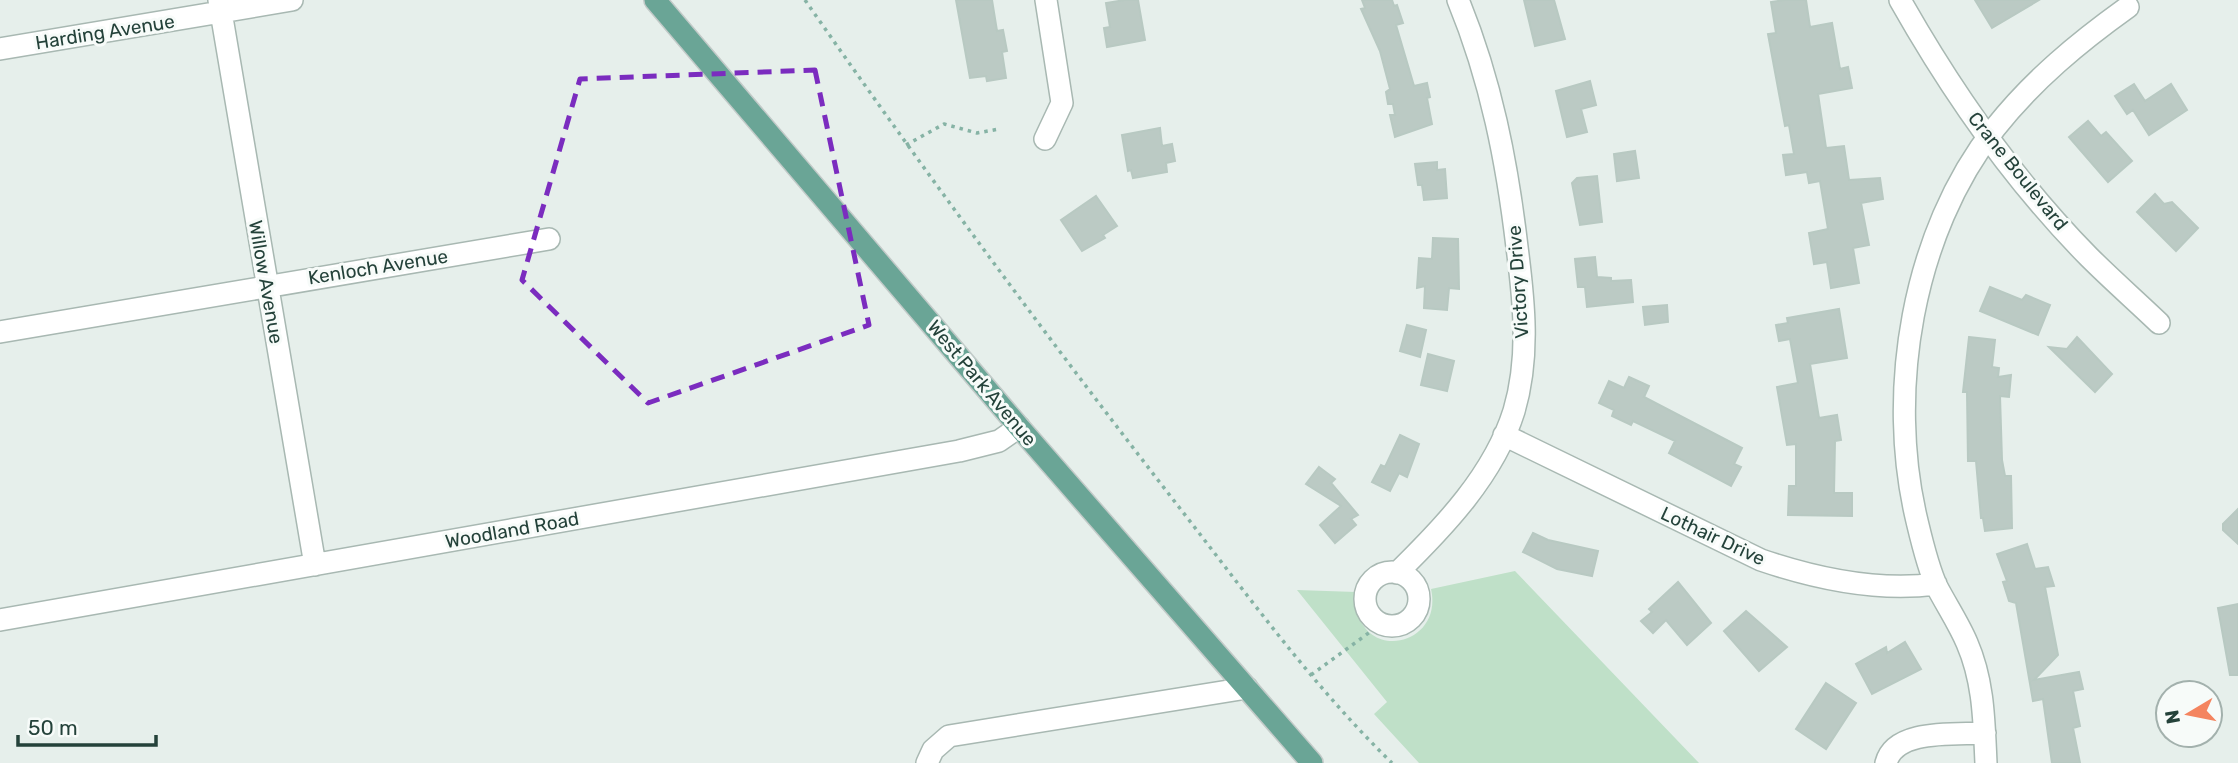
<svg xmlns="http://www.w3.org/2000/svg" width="2238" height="763" font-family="Rubik,sans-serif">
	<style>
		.green { fill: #bfe0c8 }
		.building { fill: #bbcac4; stroke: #b8c9c2; stroke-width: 2 }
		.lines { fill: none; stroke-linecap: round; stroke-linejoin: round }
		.minor-casing { stroke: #a8b8b2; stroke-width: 24 }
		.major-casing { stroke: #c2cac8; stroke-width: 24 }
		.path { stroke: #86b3a5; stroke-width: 3.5; stroke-dasharray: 3.5 5; stroke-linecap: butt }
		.minor { stroke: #fff; stroke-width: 21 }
		.major { stroke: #6aa596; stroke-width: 21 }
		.marked { fill: none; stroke: #7b2cbf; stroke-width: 5; stroke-dasharray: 14 9; stroke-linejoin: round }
		.labels { text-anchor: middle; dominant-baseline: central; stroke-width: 6; stroke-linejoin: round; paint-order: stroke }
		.street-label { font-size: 19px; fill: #24423a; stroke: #f7fbf9 }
	</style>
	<rect width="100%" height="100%" fill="#e6efeb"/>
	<path class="green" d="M1515 571 1699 763H1419L1374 714 1387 702 1297 590 1356 592C1356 599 1356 608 1358 614 1372 661 1443 643 1431 589Z"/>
	<path class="building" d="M956 0H992L997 31 1003 30 1007 51 1002 52 1006 78 987 81 986 76 970 78Z
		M1125 0H1138L1145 40 1107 47 1104 28 1110 27 1106 3Z
		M1362 0H1392L1394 6 1397 5 1403 23 1396 25 1414 86 1427 83 1430 97 1427 98 1432 124 1395 137 1390 115H1395L1393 104H1388L1386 92 1390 89 1380 51 1361 9 1365 8Z
		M1524 0H1554L1565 39 1535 46Z
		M1785 0H1806L1810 27 1832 23 1840 69 1848 67 1852 88 1818 94 1826 148 1844 146 1849 180 1880 178 1883 199 1861 203 1869 245 1853 248 1859 283 1831 288 1827 262 1814 264 1809 233 1828 229 1820 181 1809 183 1807 172 1786 175 1783 155 1794 154 1789 125 1785 126 1768 34 1776 33 1771 2Z
		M1975 0H2039L1992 28Z
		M1590 81 1596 105 1581 109 1587 132 1567 137 1556 91Z
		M2134 84 2145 101 2171 84 2187 110 2149 135 2133 110 2127 114 2115 96Z
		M2088 121 2101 136 2106 132 2132 161 2108 182 2069 137Z
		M1160 128 1162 146 1172 144 1175 161 1166 163 1167 172 1133 178 1131 170 1128 171 1122 135Z
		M1635 151 1639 178 1617 181 1614 154Z
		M1437 162V170L1445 169 1447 198 1424 200 1422 185H1418L1415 164Z
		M1597 176 1602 222 1580 225 1572 183 1577 178Z
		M2155 194 2164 204 2172 202 2198 228 2176 251 2137 212Z
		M1096 196 1117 226 1103 235 1105 238 1082 251 1061 220Z
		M1433 238 1458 239 1459 289 1449 288 1447 310 1424 308 1425 286 1417 288 1419 258 1432 259Z
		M1595 257 1597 277 1611 278V281L1631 280 1633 302 1587 307 1585 287H1578L1575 259Z
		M1990 287 2022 300 2026 295 2050 305 2038 335 1980 311Z
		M1667 305 1668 322 1645 325 1643 307Z
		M1839 309 1847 358 1810 364 1819 418 1837 415 1841 440 1835 441 1834 493H1852V516L1788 515 1789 486H1796V444L1787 445 1777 387 1798 383 1790 339 1779 341 1776 325 1788 323 1787 318Z
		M1407 325 1426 330 1420 357 1400 351Z
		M1969 337 1995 340 1992 367 1999 368 1998 377 2011 375 2009 397 2000 396 2002 460 2005 476H2011L2012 528 1985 531 1983 518H1981L1976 461H1968L1967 392H1963Z
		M2077 337 2112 374 2095 392 2049 347 2067 349Z
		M1428 354 1454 361 1447 391 1421 385Z
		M1629 377 1649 386 1644 397 1742 448 1734 464 1741 467 1731 486 1669 453 1675 441 1633 421 1631 425 1612 416 1614 410 1599 403 1609 381 1624 388Z
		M1400 435 1419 444 1407 477 1399 473 1390 491 1372 482 1381 465 1385 467Z
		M1319 467 1335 479 1331 483 1358 515 1351 519 1356 525 1335 543 1320 525 1341 506 1306 484Z
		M2238 509V544L2223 530V524Z
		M1533 533 1548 540 1598 551 1592 576 1557 569 1523 552Z
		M2027 544 2035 569 2048 567 2054 586 2045 587 2058 655 2034 680 2079 672 2083 689 2073 691 2080 726 2073 728 2080 763H2052L2043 699 2033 701 2016 603 2009 601 2003 582 2007 581 1997 554Z
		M1678 582 1711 623 1687 645 1666 620 1653 633 1641 621 1652 612 1649 609Z
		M2238 604V675H2230L2218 608Z
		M1746 611 1787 647 1759 671 1724 631Z
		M1905 642 1921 669 1872 694 1856 664 1886 647 1887 653Z
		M1826 683 1856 703 1826 749 1796 729Z"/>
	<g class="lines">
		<g class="minor-casing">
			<path id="minor" d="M219 0 315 565
				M1900 0C1952 92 2015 182 2089 257 2112 280 2136 301 2159 323
				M0 49 292 0
				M1045 139 1062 103 1046 0
				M0 332 549 239
				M1504 435 1761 560C1817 579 1877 592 1936 584
				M1365 599a27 27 0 1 1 54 0a27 27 0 1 1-54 0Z
				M1397 573C1444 527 1494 475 1514 411 1530 357 1524 301 1517 247 1507 162 1491 80 1458 0
				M0 620 959 451 999 441 1019 427
				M927 763 933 750 949 736 1247 688
				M1886 763C1895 728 1956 735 1985 733
				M1986 763C1984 722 1984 682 1967 643 1959 624 1947 606 1937 587 1928 568 1922 542 1917 521 1886 393 1912 233 1995 128 2033 80 2079 42 2128 7"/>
		</g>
		<g class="major-casing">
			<path id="major" d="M655 0 1019 427 1312 763"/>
		</g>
		<path class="path" d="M805 0C926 174 1052 344 1182 511 1249 597 1314 687 1392 763
			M906 145 944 124 977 133 999 129
			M1311 675 1381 624"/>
		<use href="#minor" class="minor"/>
		<use href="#major" class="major"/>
	</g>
	<path class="marked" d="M815 70 869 325 648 403 522 280 580 79Z"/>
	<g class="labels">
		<g class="street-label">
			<text transform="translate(105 32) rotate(-9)">Harding Avenue</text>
			<text transform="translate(2018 171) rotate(51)">Crane Boulevard</text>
			<text transform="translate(378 267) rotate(-9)">Kenloch Avenue</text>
			<text transform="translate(266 282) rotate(80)">Willow Avenue</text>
			<text transform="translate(1518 282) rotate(-94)">Victory Drive</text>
			<text transform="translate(982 383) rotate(50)">West Park Avenue</text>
			<text transform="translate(512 530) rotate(-10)">Woodland Road</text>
			<text transform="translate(1713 536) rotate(25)">Lothair Drive</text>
		</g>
	</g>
	<g transform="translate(2189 714) rotate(260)"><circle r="33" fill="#f7fbf9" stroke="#a3b1ad" stroke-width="2"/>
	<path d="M0-5L12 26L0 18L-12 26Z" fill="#f4845f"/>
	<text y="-10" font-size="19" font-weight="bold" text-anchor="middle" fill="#24423a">N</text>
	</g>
	<path d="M18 735v10h138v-10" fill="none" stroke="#24423a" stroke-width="3.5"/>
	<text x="28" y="735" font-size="21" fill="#24423a" stroke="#f7fbf9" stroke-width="5" paint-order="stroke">50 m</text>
</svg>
